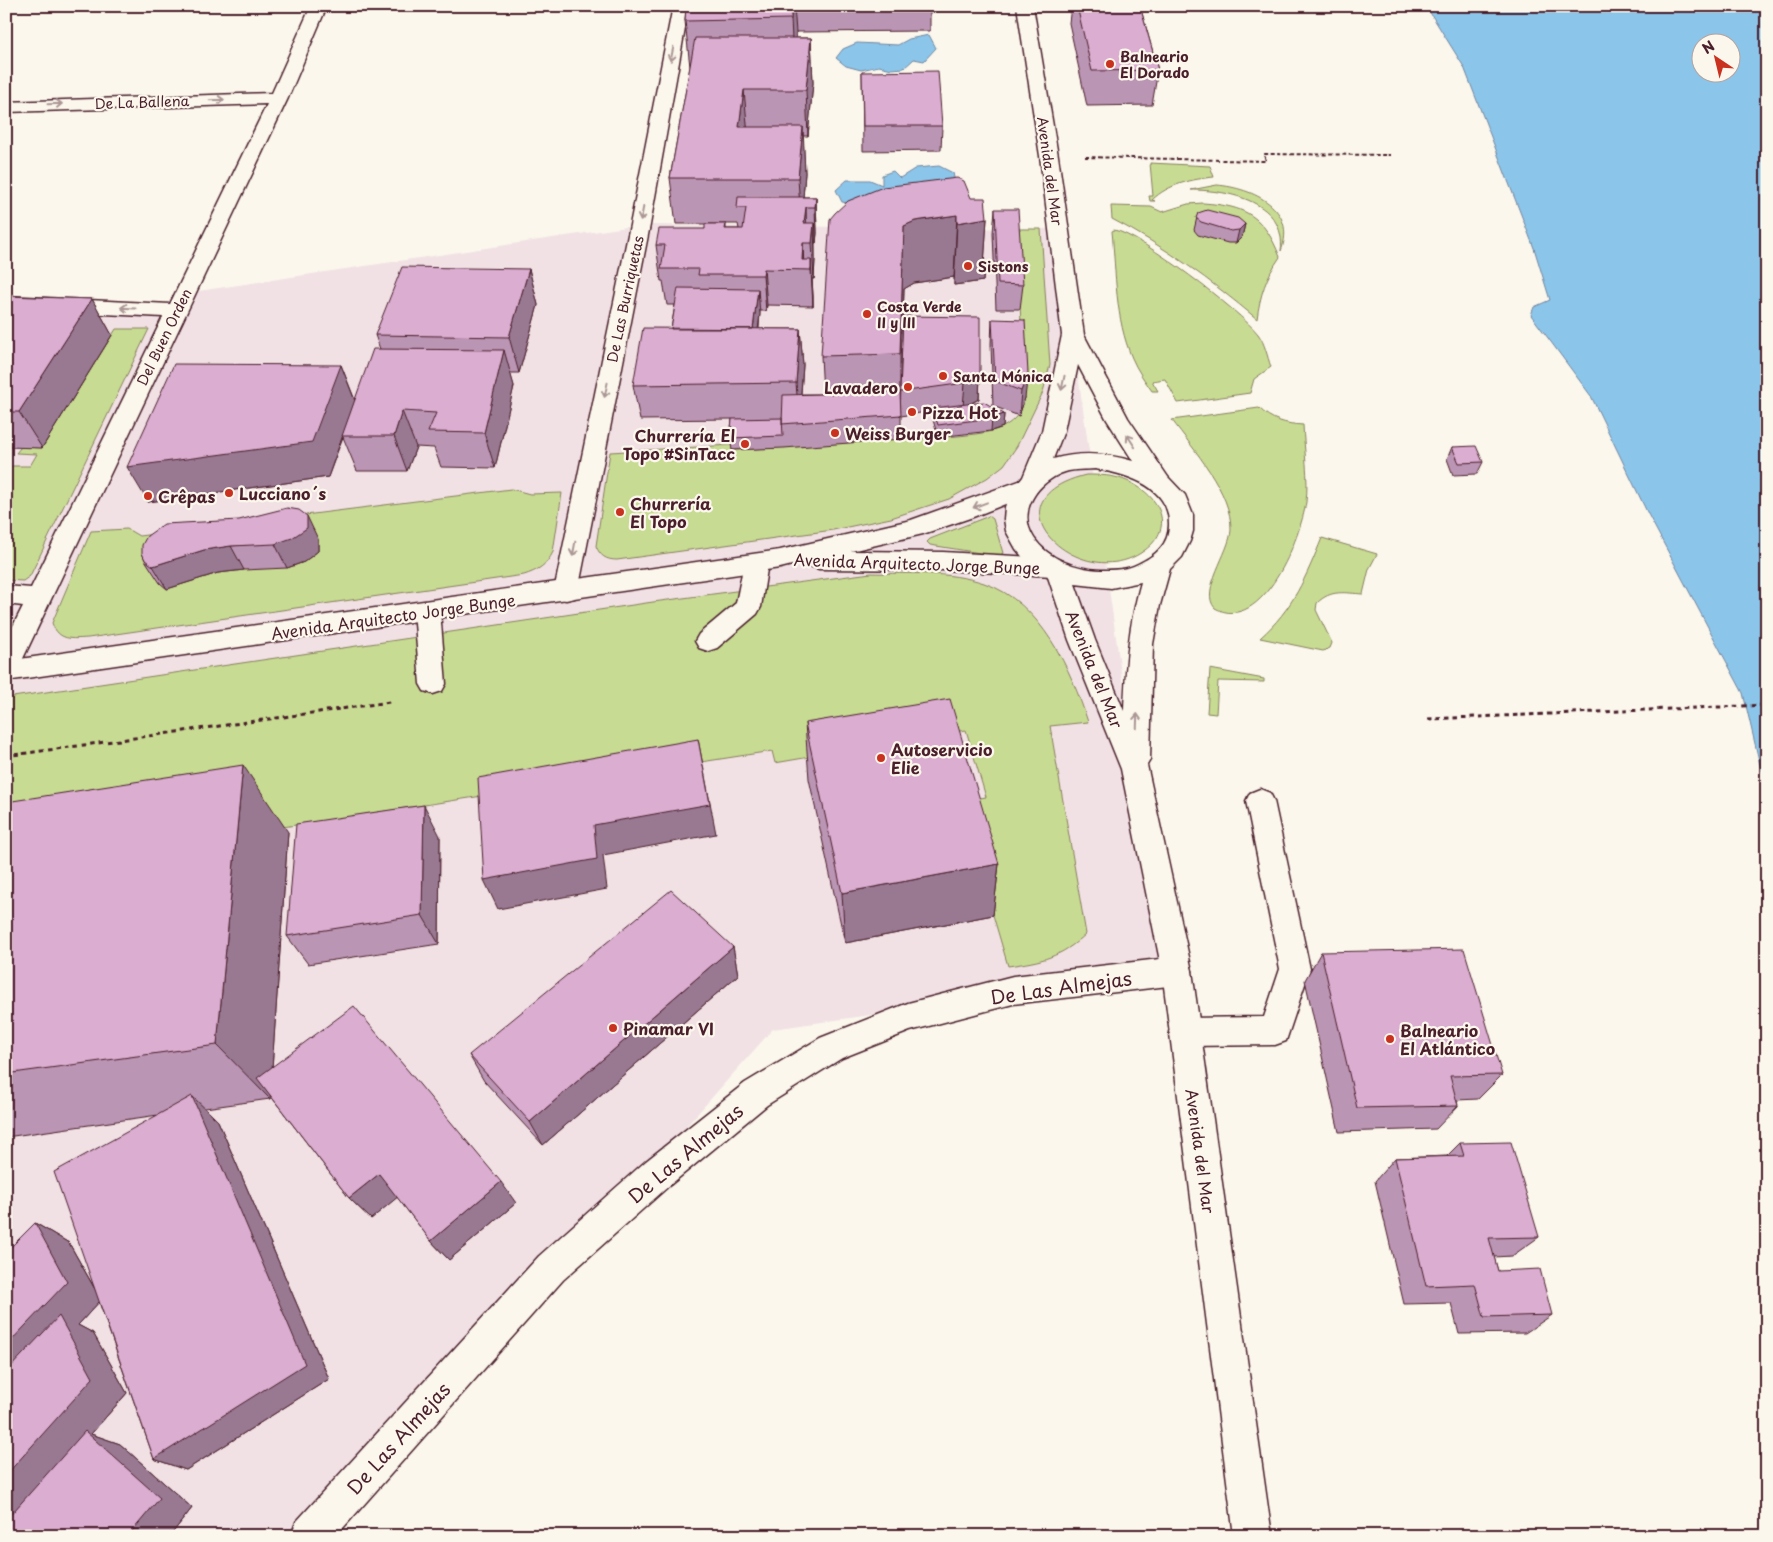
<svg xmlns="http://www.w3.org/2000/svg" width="1773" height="1542" font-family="'Playpen Sans',sans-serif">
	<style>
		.built { fill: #f1e1e4 }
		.green { fill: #c7dc92; stroke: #887e5e }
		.water { fill: #8bc6ea; stroke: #71839e; fill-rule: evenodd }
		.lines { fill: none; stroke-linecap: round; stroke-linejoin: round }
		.service-casing { stroke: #4a1f2b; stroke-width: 3 }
		.minor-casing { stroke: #4a1f2b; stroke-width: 3 }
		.secondary-casing { stroke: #4a1f2b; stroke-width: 3 }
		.primary-casing { stroke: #4a1f2b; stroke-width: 3 }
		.path-far1 { stroke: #4a1f2b; stroke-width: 2; stroke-dasharray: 4 2.5; stroke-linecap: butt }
		.path { stroke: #4a1f2b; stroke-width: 3; stroke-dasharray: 4.5 4; stroke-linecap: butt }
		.service { fill: #fbf7ec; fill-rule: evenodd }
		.minor { fill: #fbf7ec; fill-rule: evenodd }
		.secondary { fill: #fbf7ec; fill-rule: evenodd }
		.primary { fill: #fbf7ec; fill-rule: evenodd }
		.wall { fill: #bb95b4; stroke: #4a1f2b }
		.shaded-wall { fill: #997992; stroke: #4a1f2b }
		.building { fill: #daadd1; stroke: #4a1f2b }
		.oneway { stroke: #ab9695 }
		.poi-dot { fill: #c8321e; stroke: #fbf7ec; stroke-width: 2 }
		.labels { text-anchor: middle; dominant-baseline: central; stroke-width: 4.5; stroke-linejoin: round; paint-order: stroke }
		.far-poi-label { font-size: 14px; font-weight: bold; fill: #4a1f2b; stroke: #fbf7ec; text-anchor: start }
		.far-street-label { font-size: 14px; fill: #4a1f2b; stroke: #fbf7ec }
		.poi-label { font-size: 16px; font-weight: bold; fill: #4a1f2b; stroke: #fbf7ec; text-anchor: start }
		.street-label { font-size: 16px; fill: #4a1f2b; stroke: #fbf7ec }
		.near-street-label { font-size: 19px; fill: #4a1f2b; stroke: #fbf7ec }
	</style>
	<rect width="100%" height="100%" fill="#fbf7ec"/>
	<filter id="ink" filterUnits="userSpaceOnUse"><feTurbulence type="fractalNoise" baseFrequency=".02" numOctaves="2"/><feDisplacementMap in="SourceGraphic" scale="10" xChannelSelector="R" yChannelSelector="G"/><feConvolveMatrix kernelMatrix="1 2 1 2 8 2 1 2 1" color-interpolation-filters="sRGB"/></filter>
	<g filter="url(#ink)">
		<path class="built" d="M640 225 1057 229 1135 769 1177 971 773 1029 322 1536H6V302L176 311 185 293Z"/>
		<path class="green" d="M1150 163 1210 166 1214 177C1193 179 1168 184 1152 200L1155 201H1150L1149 196H1153Z
			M1217 185C1253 188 1298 209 1281 251 1287 202 1229 190 1191 190Z
			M1203 203C1246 206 1264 216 1280 257 1266 277 1260 295 1257 319 1210 280 1166 247 1112 219L1111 206 1151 207 1162 212 1188 204Z
			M1016 229H1041L1050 365 1043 392 1017 446 1004 465 987 478 949 499 891 518 833 530 617 560C606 560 600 556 596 546L610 452 732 445V450C789 448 845 442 901 439 925 438 984 437 1003 427 1016 420 1022 411 1025 397Z
			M1114 230C1140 234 1241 312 1258 334 1265 343 1267 356 1271 367L1254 379 1250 393 1178 403 1165 379 1152 381 1158 391H1152C1145 381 1137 370 1132 358 1115 319 1116 273 1112 231Z
			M116 329H149L30 576 23 581 6 580V471L12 466H30L37 454 16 453 21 447 42 448Z
			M1259 408C1271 420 1285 424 1303 425 1304 450 1309 478 1306 502 1301 536 1263 635 1215 608 1199 591 1230 552 1231 530 1232 492 1193 449 1172 420Z
			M1086 475C1100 475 1114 475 1127 481 1158 494 1177 526 1145 550 1084 597 978 501 1086 475Z
			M511 489 530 494 562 493 553 552C547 565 537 571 524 575L88 638C71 639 59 641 52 623L91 531 127 529 139 536Z
			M989 516 993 519 1003 553 999 556 930 545 927 542 930 539Z
			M1322 538 1377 554 1369 569 1363 594C1345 593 1331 589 1317 603L1316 610 1332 643 1330 648 1323 651 1260 638C1293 609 1306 577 1322 538Z
			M871 573C909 574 948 571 984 583 1041 602 1071 670 1088 722L1050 726 1086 934C1060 958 1042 961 1008 966L993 915 974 799 986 797 966 730 775 763 772 751 6 870V698L653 602Z
			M1210 669 1264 679V682L1218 681 1216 714 1207 713Z"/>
		<path class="water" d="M1426 6H1767V778L1761 769 1743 693 1648 514 1591 396 1531 315 1534 307 1550 300 1534 248 1464 67ZM1700 42H1730V72H1700Z
			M929 35 936 48 924 61 914 59 904 68 892 69 879 66 861 70 846 66 836 58 843 49 857 43 898 45 909 39Z
			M939 166 953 173 955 182 864 206 842 202 836 190 847 180H870L882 185V175L893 171 900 178 916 168Z"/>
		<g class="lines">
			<g class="service-casing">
				<path id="service" d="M756 554 765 557 768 563 761 607 757 614 717 648 708 651 699 648 695 641 699 634 736 603 744 563 747 557Z
					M427 602 436 604 440 611 446 684 442 691 433 694 424 691 420 684 414 611 418 604Z
					M1260 789 1270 793 1274 801 1310 969 1286 1041 1275 1045 1185 1046 1174 1042 1169 1032 1174 1022 1185 1018 1264 1017 1280 969 1246 801 1250 793Z"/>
			</g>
			<g class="minor-casing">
				<path id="minor" d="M311 6H327L288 98 19 667 15 674 6 677V640L23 606 6 604V586L31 588 163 317 6 309V296L170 304 267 104 6 112V102L272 93Z
					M673 6H689L650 225 578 591 575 598 566 600 557 598 554 591 630 225Z
					M1177 957 1188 961 1192 971 1188 981 1177 985 1013 1004 910 1031 842 1058 767 1105 670 1185 563 1280 336 1536H291L296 1522 539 1256 646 1161 745 1083 820 1038 908 1003 1013 976Z"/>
			</g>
			<g class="secondary-casing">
				<path id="secondary" d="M1017 6H1033L1058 156 1084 335 1128 418 1168 477 1185 495 1193 515V531L1190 541 1182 557 1170 569 1160 605 1153 644 1150 760 1147 765 1192 971 1272 1536H1234L1162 971 1121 769 1069 640 1047 574 1025 560 1016 549 1006 531 1004 519 1005 507 1009 495 1023 477 1042 431 1062 335 1040 156ZM1078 365 1107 420 1133 461C1106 453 1081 451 1053 459L1064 431ZM1095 469C1127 474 1170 486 1169 525 1169 545 1155 556 1138 564 1127 570 1113 570 1101 570 1076 569 1048 559 1034 538 1016 511 1038 481 1065 472 1074 469 1085 470 1095 469ZM1141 582C1128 628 1126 664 1124 711L1095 640 1075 584 1111 588Z"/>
			</g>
			<g class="primary-casing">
				<path id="primary" d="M1025 479 1033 481 1037 487 1033 493 973 517 923 534 851 551 943 552 1053 558 1062 561 1065 567 1062 573 1053 576 943 570 819 569 810 566 808 561 780 568 6 681V661L780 550 911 520Z"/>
			</g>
			<path class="path-far1" d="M1085 157 1266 161 1264 154 1390 155"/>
			<path class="path" d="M1428 719 1767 705
				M6 756 390 702"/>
			<use href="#service" class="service"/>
			<use href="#minor" class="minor"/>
			<use href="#secondary" class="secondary"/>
			<use href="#primary" class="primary"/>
		</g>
		<path class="wall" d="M686 6H930V31L796 32V38H811L813 83 808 136H803L805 173 803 197H816L817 233 816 243H815V259L814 279H812L813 296V306L767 305 766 311H760L759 329H800L803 365 801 394H823L821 356 971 198 987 218 983 281 954 285V277L914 283 904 289 903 316 980 375 979 399 971 403 1004 414 1003 427 991 431 938 437 933 420V411L901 416V439L784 448 732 450 730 438 732 419 640 420 633 385 671 329 675 305H667L663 281H661L656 245 705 229 726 224V229H739L738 224H676L670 178 690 67 685 21Z
			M1071 6H1140L1158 70 1152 105 1087 106 1069 23Z
			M862 72 942 126 941 150 863 151Z
			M995 209 1023 285 1020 309H996L993 233Z
			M1198 213 1245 224 1242 237 1236 243H1228L1198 235 1194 230Z
			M529 269 538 305 519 373H510L514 386 495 468 441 467 434 448 416 447 407 471H357L343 437 328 477 148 502 341 365 355 400 380 349 375 335Z
			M92 299 112 335 42 448 6 447V300Z
			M992 319 1025 398 1019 416 993 406 991 344Z
			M1452 447 1483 462 1477 474 1453 475 1447 459Z
			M318 539V551L304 562 287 568 244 570 218 573 167 589 160 583 145 560 142 553Z
			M805 723 999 864 993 915 845 943 809 779Z
			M6 802 288 832 272 1067 516 1203 449 1260 431 1241 397 1197 371 1219 349 1198 270 1095V1099L205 1108 218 1121 329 1379 186 1470 154 1459 99 1302 78 1325 93 1333 127 1393 91 1434 120 1444 192 1508 170 1536H6L35 1223 69 1243 95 1289 158 1115 6 1137Z
			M440 836 439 944 308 964 287 936Z
			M733 947 738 975 543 1145 484 1081 469 1055Z
			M1321 952 1502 1075 1478 1099 1457 1100 1458 1106 1436 1129 1339 1132 1305 980Z
			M1460 1143 1539 1237 1512 1256 1494 1257 1498 1271 1552 1315 1525 1333 1459 1334 1451 1303 1404 1304 1375 1181 1395 1158 1447 1156Z"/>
		<path class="shaded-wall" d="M791 6H794L796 32 794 80 791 19Z
			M811 38 813 83 808 136 806 90Z
			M744 90 748 135 739 127Z
			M803 127 805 173 801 224 798 178Z
			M816 197 817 233 816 243 815 207Z
			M806 207 807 243 804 223Z
			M957 215 954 277 914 283 904 289 900 416V354L904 226 915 221Z
			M987 218 983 281 954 285 957 223Z
			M814 223 815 259 814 279 812 243Z
			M1245 224 1242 237 1236 243 1239 230Z
			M803 243 804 270 802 260Z
			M811 260 813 296V306L811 270Z
			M529 269 538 305 519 373 509 337Z
			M764 269 767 305 766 311 763 275Z
			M758 289 760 314 754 362 752 338Z
			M92 299 112 335 42 448 19 412Z
			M800 329 803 365 799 419 796 383Z
			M504 350 514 386 495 468 484 433Z
			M341 365 355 401 328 477 148 502 127 467Z
			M1028 373 1025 398 1019 416 1021 391Z
			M980 375 979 399 963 407 965 383Z
			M402 411 416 447 407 471 394 436Z
			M1004 414 1003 427 991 431 992 418Z
			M307 516 318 539V551L304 562 287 568 275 544Z
			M231 546 244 570 218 573 167 589 153 566 204 550Z
			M698 739 716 834 603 855 607 889 498 909 484 880 594 825Z
			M243 765 288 832 270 1099 217 1045Z
			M424 805 440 836 439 944 422 915Z
			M999 864 993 915 845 943 842 893Z
			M733 947 738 975 543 1145 530 1122Z
			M192 1096 218 1121 329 1379 186 1470 154 1459Z
			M379 1174 399 1196 371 1219 349 1198Z
			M501 1182 516 1203 449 1260 431 1241Z
			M35 1223 69 1243 101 1300 78 1325 93 1333 127 1393 91 1434 120 1444 192 1508 170 1536H128L6 1530V1346Z"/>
		<path class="building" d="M686 6H791V19L685 21Z
			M1077 6H1140L1158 70 1092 71Z
			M695 38H811L806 90H744L739 127H803L798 178H670Z
			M938 71 942 126H863L862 72Z
			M957 178 964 181 971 198H985L987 218 957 223V215L915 221 904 226 900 354 821 356 830 219 835 213 848 201 883 187Z
			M738 197H816L815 207H806L804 223H814L812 243H803L802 260H811V270L764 269 763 275H698L699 269H661L665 245H656L659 229H705V224H726L725 229H743L746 208H737Z
			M995 209H1018L1023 285 998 284Z
			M1207 210 1238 218 1245 224 1239 230 1231 231 1201 222 1196 218 1198 213Z
			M402 267 529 269 509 337 375 335Z
			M678 288 758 289 753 329H671Z
			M9 296 92 299 19 412H6V300Z
			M903 316 980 317V375L965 383 900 392Z
			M992 319 1025 320 1028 373 1021 391 995 381Z
			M643 328 800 329 796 383 633 385Z
			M373 349 504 350 484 433 428 432 436 413 402 411 394 436H342Z
			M174 364 341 365 312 442 127 467Z
			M900 392 901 415 782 424 783 395Z
			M984 402 1004 414 992 418 938 425 933 408Z
			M782 418 783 436 730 438 732 419Z
			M1476 446 1483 462 1459 463 1452 447Z
			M287 508 299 510 307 516V528L292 538 275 544 231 546 204 550 153 566 145 560 142 553V545L147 536 164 524 239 520Z
			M950 699 999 864 842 893 805 723Z
			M698 739 710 804 594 825 597 859 484 880 478 778Z
			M243 765 217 1045 6 1074V802Z
			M424 805 422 915 287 936 296 824Z
			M671 890 733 947 530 1122 469 1055Z
			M1464 949 1502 1075 1450 1076 1458 1106 1357 1108 1321 952Z
			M354 1006 501 1182 431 1241 379 1174 349 1198 257 1078Z
			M192 1096 305 1364 154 1459 54 1172Z
			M1511 1142 1539 1237 1489 1238 1498 1271 1540 1269 1552 1315 1484 1317 1475 1284 1426 1286 1395 1158 1464 1156 1460 1143Z
			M35 1223 67 1282 6 1346V1252Z
			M59 1316 93 1378 6 1475V1372Z
			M85 1431 160 1498 128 1536H6V1520Z"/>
		<defs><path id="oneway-shaft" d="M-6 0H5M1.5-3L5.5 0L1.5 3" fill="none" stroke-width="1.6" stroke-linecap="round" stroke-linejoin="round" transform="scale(1.25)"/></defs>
		<g class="oneway">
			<use href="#oneway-shaft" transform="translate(672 54) rotate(101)"/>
			<use href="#oneway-shaft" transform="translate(217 100) rotate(-2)"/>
			<use href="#oneway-shaft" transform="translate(55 104) rotate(-2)"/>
			<use href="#oneway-shaft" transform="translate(642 214) rotate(101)"/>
			<use href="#oneway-shaft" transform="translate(128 308) rotate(-177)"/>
			<use href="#oneway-shaft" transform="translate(1063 383) rotate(102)"/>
			<use href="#oneway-shaft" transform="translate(606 390) rotate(102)"/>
			<use href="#oneway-shaft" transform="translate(1131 441) rotate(-123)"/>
			<use href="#oneway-shaft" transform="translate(980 505) rotate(159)"/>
			<use href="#oneway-shaft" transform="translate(574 549) rotate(100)"/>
			<use href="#oneway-shaft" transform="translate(1137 721) rotate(-88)"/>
		</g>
	</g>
	<g class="poi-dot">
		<circle cx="1110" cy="64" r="5"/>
		<circle cx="968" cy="266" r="5"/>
		<circle cx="867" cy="314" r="5"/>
		<circle cx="943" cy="376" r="5"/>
		<circle cx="908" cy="387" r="5"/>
		<circle cx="912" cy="412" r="5"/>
		<circle cx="835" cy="433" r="5"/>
		<circle cx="745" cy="444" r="5"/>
		<circle cx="229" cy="493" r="5"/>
		<circle cx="148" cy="496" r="5"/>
		<circle cx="620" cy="512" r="5"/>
		<circle cx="881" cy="758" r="5"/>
		<circle cx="613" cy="1028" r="5"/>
		<circle cx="1390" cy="1039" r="5"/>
	</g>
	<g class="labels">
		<g class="far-poi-label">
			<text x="1120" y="56">Balneario<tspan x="1120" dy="16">El Dorado</tspan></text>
			<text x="978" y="266">Sistons</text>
			<text x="877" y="306">Costa Verde<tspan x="877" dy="16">II y III</tspan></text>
			<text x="953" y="376">Santa Mónica</text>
		</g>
		<g class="far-street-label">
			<text transform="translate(142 102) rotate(-2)">De La Ballena</text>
			<text transform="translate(1050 171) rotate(82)">Avenida del Mar</text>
			<text transform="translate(625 299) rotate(-78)">De Las Burriquetas</text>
			<text transform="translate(164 337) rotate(-64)">Del Buen Orden</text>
		</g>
		<g class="poi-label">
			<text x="898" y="387" text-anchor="end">Lavadero</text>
			<text x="922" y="412">Pizza Hot</text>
			<text x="845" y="433">Weiss Burger</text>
			<text x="735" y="435" text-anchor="end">Churrería El<tspan x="735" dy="18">Topo #SinTacc</tspan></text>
			<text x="239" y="493">Lucciano´s</text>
			<text x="158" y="496">Crêpas</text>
			<text x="630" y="503">Churrería<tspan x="630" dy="18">El Topo</tspan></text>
			<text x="891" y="749">Autoservicio<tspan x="891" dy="18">Elie</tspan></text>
			<text x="623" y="1028">Pinamar VI</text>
			<text x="1400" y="1030">Balneario<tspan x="1400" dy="18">El Atlántico</tspan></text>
		</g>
		<g class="street-label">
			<text transform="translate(917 563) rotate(2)">Avenida Arquitecto Jorge Bunge</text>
			<text transform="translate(393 616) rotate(-8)">Avenida Arquitecto Jorge Bunge</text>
			<text transform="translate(1095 669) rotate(68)">Avenida del Mar</text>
			<text transform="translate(1201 1151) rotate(82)">Avenida del Mar</text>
		</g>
		<g class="near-street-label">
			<text transform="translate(1061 987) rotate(-8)">De Las Almejas</text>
			<text transform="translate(685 1153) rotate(-40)">De Las Almejas</text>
			<text transform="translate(398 1438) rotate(-48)">De Las Almejas</text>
		</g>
	</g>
	<rect width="1773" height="1542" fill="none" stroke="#fbf7ec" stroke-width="25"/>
	<rect x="12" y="12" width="1748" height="1517" fill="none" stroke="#4a1f2b" stroke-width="2" filter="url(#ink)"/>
	<g transform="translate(1716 58) rotate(325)"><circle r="24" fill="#fbf7ec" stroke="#b4a19f"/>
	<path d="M0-4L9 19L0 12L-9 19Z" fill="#c8321e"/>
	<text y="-8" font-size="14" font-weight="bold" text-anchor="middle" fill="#4a1f2b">N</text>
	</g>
</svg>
